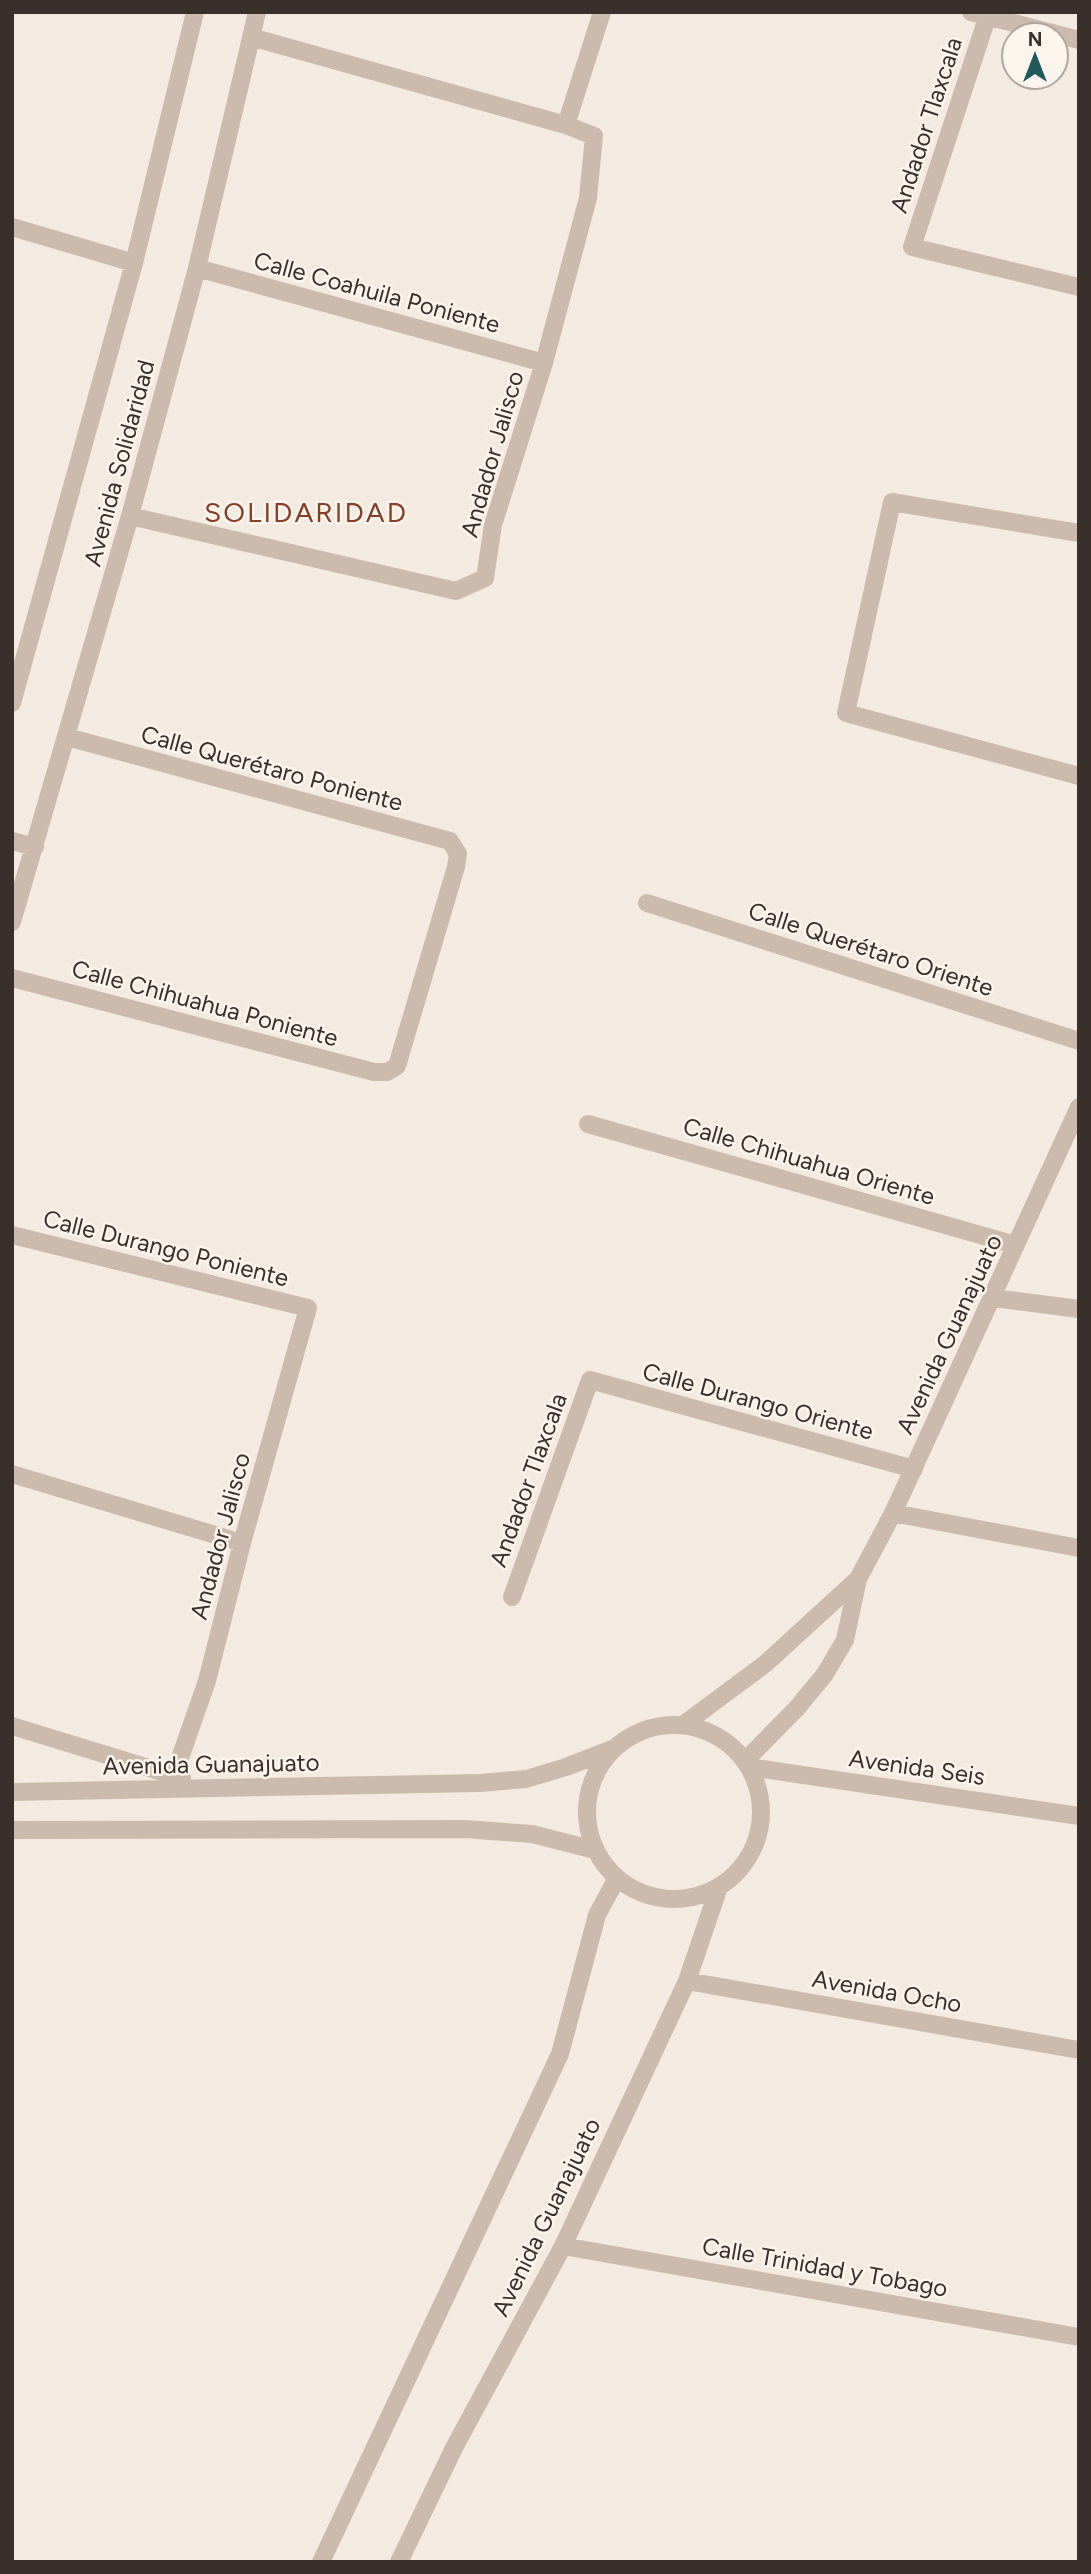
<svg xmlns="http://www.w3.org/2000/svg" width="1091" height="2574" font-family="Figtree,sans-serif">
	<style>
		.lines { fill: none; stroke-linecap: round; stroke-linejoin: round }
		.minor { stroke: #ccbbad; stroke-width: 18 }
		.labels { text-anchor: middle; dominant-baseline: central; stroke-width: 5; stroke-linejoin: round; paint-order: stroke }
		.street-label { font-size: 24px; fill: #3a302b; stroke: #fbf5ee }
		.quarter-label { font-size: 28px; letter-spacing: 2px; fill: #893d25; stroke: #fbf5ee }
	</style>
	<rect width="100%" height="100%" fill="#f3ebe1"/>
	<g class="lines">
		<path class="minor" d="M971 12 1079 40
			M987 18 912 247 1079 287
			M566 125 602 12
			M12 227 134 263
			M197 268 544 363
			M130 516 456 591 485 578 493 525 544 363 588 198 594 136 566 125 251 37
			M1079 533 892 502 846 713 1079 776
			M12 703 134 263 195 12
			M12 841 35 847
			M647 903 1079 1041
			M12 922 130 516 197 268 257 12
			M12 978 374 1072H387L397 1066 456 867 458 854 450 841 67 737
			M588 1124 1016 1245
			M12 1235 308 1308 242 1543 207 1681 174 1775
			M994 1298 1079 1309
			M12 1474 242 1543
			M893 1513 1079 1548
			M512 1597 590 1380 914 1469
			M683 1725 765 1664 858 1579
			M587 1812a87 87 0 1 1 174 0a87 87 0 1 1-174 0Z
			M12 1726 182 1778
			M745 1761 797 1708 825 1674 845 1640 858 1579 893 1513 1079 1107
			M749 1767 1079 1816
			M12 1792 480 1783 526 1779 566 1767 615 1748
			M12 1830 465 1829 532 1834 595 1850
			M687 1981 1079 2050
			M563 2246 1079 2337
			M321 2562 560 2054 597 1915 617 1878
			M399 2562 454 2448 563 2246 687 1981 719 1887"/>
	</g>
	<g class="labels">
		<g class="street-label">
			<text transform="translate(926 125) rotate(-72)">Andador Tlaxcala</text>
			<text transform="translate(377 292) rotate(15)">Calle Coahuila Poniente</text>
			<text transform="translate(492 454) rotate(-74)">Andador Jalisco</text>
			<text transform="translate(119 463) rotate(-75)">Avenida Solidaridad</text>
			<text transform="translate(272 768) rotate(15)">Calle Querétaro Poniente</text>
			<text transform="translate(871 949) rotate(18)">Calle Querétaro Oriente</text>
			<text transform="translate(205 1003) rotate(15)">Calle Chihuahua Poniente</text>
			<text transform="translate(809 1161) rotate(16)">Calle Chihuahua Oriente</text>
			<text transform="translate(166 1248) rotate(14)">Calle Durango Poniente</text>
			<text transform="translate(949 1334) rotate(-65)">Avenida Guanajuato</text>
			<text transform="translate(758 1401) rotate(15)">Calle Durango Oriente</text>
			<text transform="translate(528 1480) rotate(-70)">Andador Tlaxcala</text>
			<text transform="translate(220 1536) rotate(-75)">Andador Jalisco</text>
			<text transform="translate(211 1764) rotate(-1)">Avenida Guanajuato</text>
			<text transform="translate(917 1767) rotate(8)">Avenida Seis</text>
			<text transform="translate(887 1991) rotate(10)">Avenida Ocho</text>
			<text transform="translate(546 2217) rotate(-64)">Avenida Guanajuato</text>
			<text transform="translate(825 2267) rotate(10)">Calle Trinidad y Tobago</text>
		</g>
		<g class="quarter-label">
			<text x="306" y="512">SOLIDARIDAD</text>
		</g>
	</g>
	<rect width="1091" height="2574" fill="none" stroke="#3a302b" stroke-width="28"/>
	<g transform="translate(1035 56)"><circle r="33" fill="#fbf5ee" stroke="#aea6a0" stroke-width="2"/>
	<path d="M0-5L12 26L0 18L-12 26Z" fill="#21585c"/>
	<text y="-10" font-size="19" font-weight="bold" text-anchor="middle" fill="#3a302b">N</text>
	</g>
</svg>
